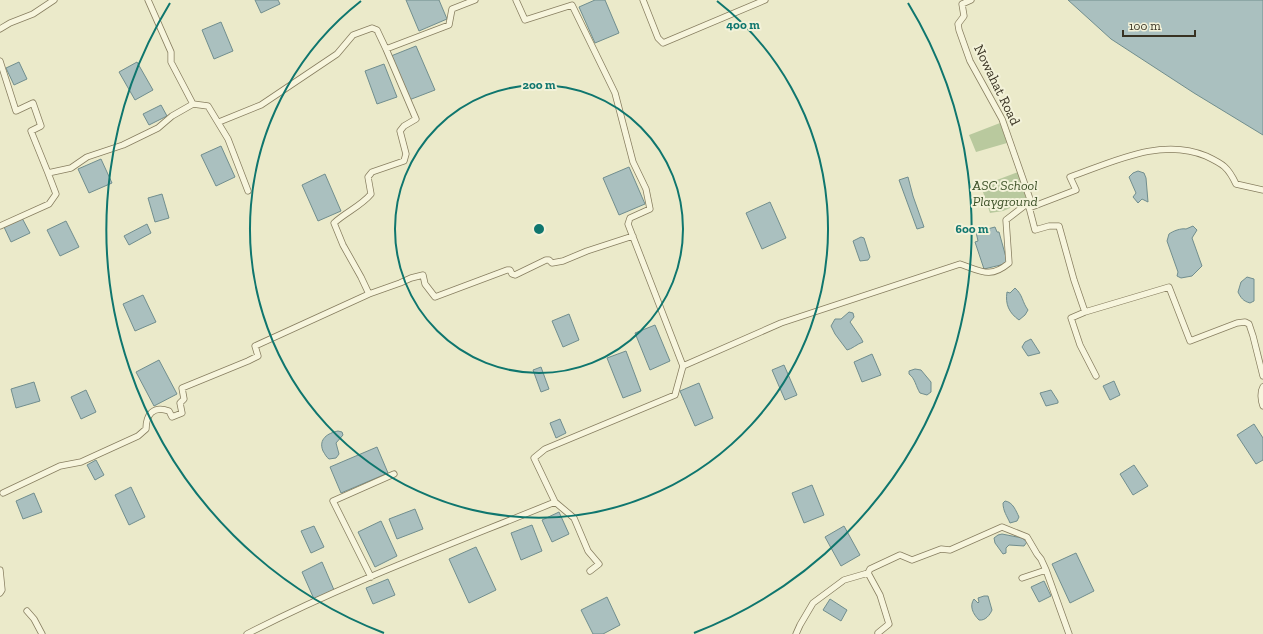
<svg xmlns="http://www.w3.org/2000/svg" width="1263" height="634" font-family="'Zilla Slab',serif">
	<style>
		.green { fill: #b9c99e }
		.water { fill: #aac0bf; stroke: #718e8e }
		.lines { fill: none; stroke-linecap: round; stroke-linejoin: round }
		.minor-casing { stroke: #877e60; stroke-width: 7 }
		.minor { stroke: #f7f5dd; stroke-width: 5.5 }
		.ring { fill: none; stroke: #0f766e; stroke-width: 2 }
		.labels { text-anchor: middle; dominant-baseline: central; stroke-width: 4; stroke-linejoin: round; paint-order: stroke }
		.street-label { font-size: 14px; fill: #383222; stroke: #f3f2d9 }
		.park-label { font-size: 14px; font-style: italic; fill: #3f532a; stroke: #f3f2d9 }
		.centre { fill: #0f766e; stroke: #f3f2d9; stroke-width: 2 }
		.ring-label { font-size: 12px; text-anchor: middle; font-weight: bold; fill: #0f766e; stroke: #f3f2d9; stroke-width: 4; stroke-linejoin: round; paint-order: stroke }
	</style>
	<rect width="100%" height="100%" fill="#ebeaca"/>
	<path class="green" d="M1000 123 1007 143 976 152 969 135Z
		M1018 172 1027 201 1003 211 990 213 981 186Z"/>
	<path class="water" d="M255 0H278L280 4 261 13Z
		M406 0H439L447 19 419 31Z
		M595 0H605L619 33 595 43 579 7Z
		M1068 0H1263V135L1194 93 1111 39Z
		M221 22 233 51 214 59 202 30Z
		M416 46 435 90 409 100 391 56Z
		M19 62 27 79 14 85 6 68Z
		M137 62 153 90 135 100 119 72Z
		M384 64 397 97 377 104 365 71Z
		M161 105 167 116 149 125 143 114Z
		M221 146 235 177 216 186 201 155Z
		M101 159 112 183 89 193 78 169Z
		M629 167 645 204 619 215 603 178Z
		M1138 171 1144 173 1146 178 1148 202 1142 199 1138 203 1133 197 1136 193 1129 177 1133 173Z
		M325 174 341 211 318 221 302 185Z
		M908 177 913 196 924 227 917 229 899 180Z
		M162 194 169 218 155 222 148 198Z
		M770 202 786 238 762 249 746 213Z
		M22 218 30 233 11 242 4 227Z
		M66 221 79 247 60 256 47 230Z
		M147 224 151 233 129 245 124 236Z
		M1193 226 1197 230 1192 238 1202 266 1192 276 1181 278 1177 276 1178 272 1167 241 1169 234C1173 231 1181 228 1186 229Z
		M995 227 997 232H999L1007 261 1005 264 984 269 975 242 978 241 976 232Z
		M861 237 864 238 870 257 868 260 860 261 853 241Z
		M1247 277 1254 279V301L1250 303C1243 301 1241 298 1238 292L1241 282Z
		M1015 288C1023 295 1022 302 1028 310L1025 315 1019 320C1009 313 1005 304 1007 292L1010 293Z
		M143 295 156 322 135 331 123 304Z
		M849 312 853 313 854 317 850 322 861 338 863 342C857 344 852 349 847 350L835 334 831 326 835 319H841Z
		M569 314 579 340 563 347 552 321Z
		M655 325 670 361 650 370 635 333Z
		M1031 339 1040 353 1028 356 1022 347 1025 342Z
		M626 351 641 391 623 398 607 358Z
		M872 354 881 375 862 382 854 362Z
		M159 360 177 394 154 406 136 372Z
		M784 365 797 395 785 400 772 370Z
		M541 367 549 389 541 392 533 370Z
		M915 369 921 370 931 382V392L927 395 920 393C916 387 915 378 909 374V371Z
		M1114 381 1120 395 1110 400 1103 386Z
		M34 382 40 401 16 408 11 389Z
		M699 383 713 418 695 426 680 391Z
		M86 390 96 412 81 419 71 397Z
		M1051 390 1058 401V403L1046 406 1040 393Z
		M560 419 566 433 556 438 550 423Z
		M1254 424 1263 438V460L1256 464 1237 435Z
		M338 431 342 432 343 435 336 443 339 454 336 458 329 459C326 457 325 454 323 451 318 439 328 433 338 431Z
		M377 447 388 473 341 493 330 467Z
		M96 460 104 475 95 480 87 465Z
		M1134 465 1148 486 1133 495 1120 474Z
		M812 485 824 515 804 523 792 493Z
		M131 487 145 517 129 525 115 495Z
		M34 493 42 512 23 519 16 501Z
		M1005 501C1013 502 1016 511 1019 517L1017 521 1010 523C1007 516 1003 511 1003 503Z
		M415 509 423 529 397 539 389 519Z
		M559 512 569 534 552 542 542 520Z
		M381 521 397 556 375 567 358 532Z
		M532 525 542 551 521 560 511 533Z
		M314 526 324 547 311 553 301 531Z
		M844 526 860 555 841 566 825 537Z
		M1002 534 1022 538 1027 542 1024 546 1009 545 1006 548V553L1003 554 995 543 994 538 998 535Z
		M476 547 496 590 469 603 449 559Z
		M1076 553 1094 591 1070 603 1052 564Z
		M322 562 334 590 314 599 302 572Z
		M388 579 395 595 373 604 366 588Z
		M1044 581 1051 596 1039 602 1031 587Z
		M984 596H988L992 610C990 615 985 621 979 620 973 614 969 606 974 599L978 603 979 602 978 598Z
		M607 597 620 625 603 634H593L581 610Z
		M830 599 847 610 841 621 823 610Z"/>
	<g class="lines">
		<g class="minor-casing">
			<path id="minor" d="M148 0 171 52V62L193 104
				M516 0 525 20 572 5 615 93 633 162 646 189 650 209 630 218 628 224 683 366 781 323 960 264C981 271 990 279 1009 263L1006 220 1028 203
				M643 0 658 38 663 43 765 0
				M971 0 962 4 964 16 958 24 959 30 970 61 1002 119 1031 202 1028 203 1035 230 1049 226H1059L1074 280 1085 312 1071 318 1080 345 1096 376
				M0 29 10 23 33 14 54 0
				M386 49 416 119 404 126 400 131 406 154 404 161 372 172 368 177 371 194C361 206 346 212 334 223L343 245 361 277 369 294 400 283 411 278 423 275 425 284 435 297 507 270H510L512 274 515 275 546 260H549L552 263 563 261 587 251 633 236
				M0 61 16 111 33 103 41 126 31 131 48 173 71 168 87 157 123 145 158 128 172 116 193 104 208 106 228 139 248 191
				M219 122 261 105 337 54 353 35 372 28 377 30 386 49 449 25 452 9 475 0
				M1029 208 1076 190 1070 177C1113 162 1161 137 1206 156 1223 164 1228 167 1236 184L1263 190
				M0 226 49 204 56 194 48 173
				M1085 312 1169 287 1190 341 1237 323 1245 322 1249 324 1253 336 1263 376
				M1263 387C1260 392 1261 401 1263 406
				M3 493 60 466 81 462 138 436 146 429C146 415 153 405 169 411L172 417 182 413 180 403 184 399 182 388 248 361 258 356 255 346 369 294
				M0 570 2 590 0 593
				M1046 570 1069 634
				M590 571 599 564 588 551 574 518 555 502 534 458 545 449 675 395 683 366
				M868 573 880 595 889 624 878 633
				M371 577 333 501 394 474
				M27 611 34 619 42 634
				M247 634C346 583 452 544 555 502
				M796 634 800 625 813 603 844 580 868 573 870 569 900 555 912 560 941 549 950 550 1002 527 1027 537 1037 554 1041 559 1046 570 1022 578"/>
		</g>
		<use href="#minor" class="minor"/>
	</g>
	<g class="ring">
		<circle cx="539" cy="229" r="144"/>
		<path d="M717 1A289 289 0 1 1 361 1"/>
		<path d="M384 633A433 433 0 0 1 170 3M908 3A433 433 0 0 1 694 633"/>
	</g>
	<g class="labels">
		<g class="street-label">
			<text transform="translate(997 85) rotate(64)">Nowahat Road</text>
		</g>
		<g class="park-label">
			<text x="1005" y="185">ASC School<tspan x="1005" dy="16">Playground</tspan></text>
		</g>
	</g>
	<circle cx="539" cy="229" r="6" class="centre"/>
	<g class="ring-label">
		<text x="743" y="29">400 m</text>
		<text x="539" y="89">200 m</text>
		<text x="972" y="233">600 m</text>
	</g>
	<path d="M1123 30v6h72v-6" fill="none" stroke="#383222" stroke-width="2"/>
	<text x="1129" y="30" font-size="12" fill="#383222" stroke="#f3f2d9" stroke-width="3" paint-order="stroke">100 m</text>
</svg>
